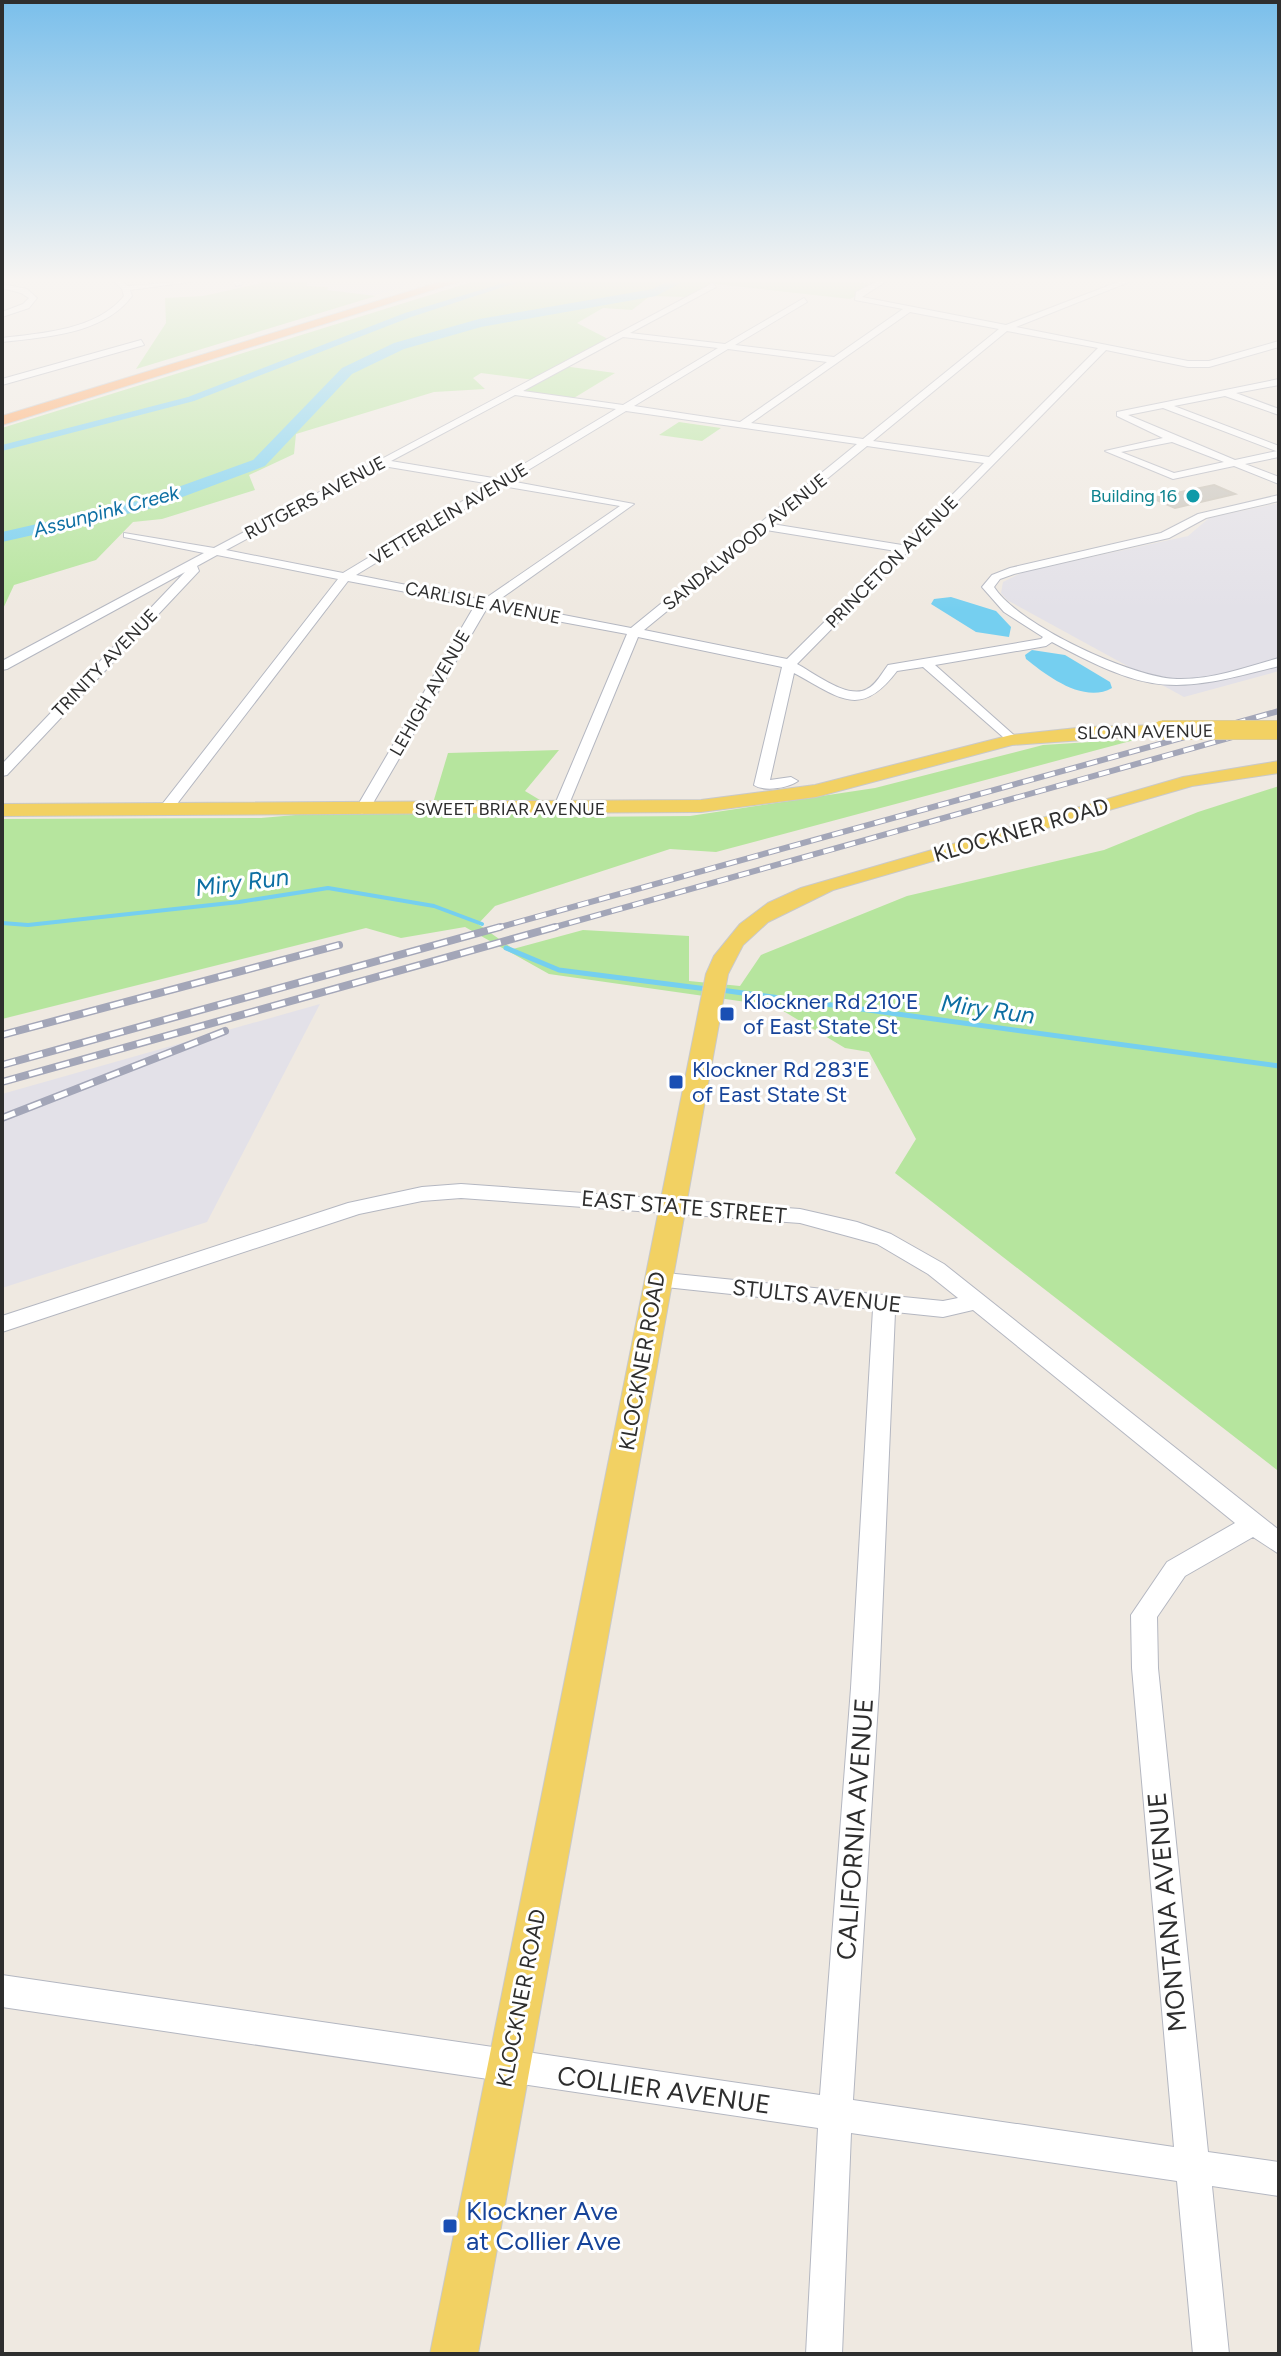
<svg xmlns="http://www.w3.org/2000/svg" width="1281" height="2356" font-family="Figtree,sans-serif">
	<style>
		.industrial { fill: #e3e1e8 }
		.green { fill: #b6e59e }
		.water { fill: #75cff0 }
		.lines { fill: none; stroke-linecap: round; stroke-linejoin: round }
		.stream-far1 { stroke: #75cff0; stroke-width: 4 }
		.stream { stroke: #75cff0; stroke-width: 5 }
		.canal { fill: #75cff0; fill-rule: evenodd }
		.river { fill: #75cff0; fill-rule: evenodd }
		.building { fill: #cbc7bf; stroke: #cbc5ba; stroke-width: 2 }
		.minor-casing { stroke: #b4b7c1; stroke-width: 2 }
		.major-casing { stroke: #c9c9c9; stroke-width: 2 }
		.highway-casing { stroke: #c9c9c9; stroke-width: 2 }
		.minor { fill: #fff; fill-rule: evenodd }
		.major { fill: #f2d163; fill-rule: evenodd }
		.highway { fill: #ffa35c; fill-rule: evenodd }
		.rail-far1-casing { stroke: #a3a6b8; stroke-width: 6 }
		.rail-casing { stroke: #a3a6b8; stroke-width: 8 }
		.rail-far1 { stroke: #fff; stroke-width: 4; stroke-dasharray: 11; stroke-linecap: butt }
		.rail { stroke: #fff; stroke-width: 5; stroke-dasharray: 14; stroke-linecap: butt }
		.major-bridge-casing { stroke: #c9c9c9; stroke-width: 20; stroke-linecap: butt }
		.major-bridge { stroke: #f2d163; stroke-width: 19 }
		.culture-dot { fill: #0f9aa8; stroke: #fff; stroke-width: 3 }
		.transit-dot { fill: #1a4fb4; stroke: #fff; stroke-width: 3 }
		.labels { text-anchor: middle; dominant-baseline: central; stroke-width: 6; stroke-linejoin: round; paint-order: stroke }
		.far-culture-label { font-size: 18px; fill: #0d838f; stroke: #fff; text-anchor: end }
		.far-street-label { font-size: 18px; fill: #2e2e2e; stroke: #fff }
		.far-water-label { font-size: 20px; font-style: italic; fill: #0d6fa3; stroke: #fff }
		.street-label { font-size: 22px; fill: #2e2e2e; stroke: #fff }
		.transit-label { font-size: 22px; fill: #164399; stroke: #fff; text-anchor: start }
		.water-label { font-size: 24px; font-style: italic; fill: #0d6fa3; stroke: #fff }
		.near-street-label { font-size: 26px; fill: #2e2e2e; stroke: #fff }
		.near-transit-label { font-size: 26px; fill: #164399; stroke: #fff; text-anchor: start }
	</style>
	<rect width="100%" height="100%" fill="#efe9e1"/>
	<path class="industrial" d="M307 280H408L401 287 369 297 307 286Z
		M1279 503V671L1184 697 1007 600 1001 593 1003 582 1023 572 1188 536 1209 518Z
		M320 1004 207 1222 2 1288V1094Z"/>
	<path class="green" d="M275 280H307V286L328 287 327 290 376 296 136 369 166 323 165 298 203 296Z
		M478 280H824L877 284 850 299 716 284 685 297 650 296 632 310 603 308 577 323 610 340 563 366 615 373 569 401 511 393 534 380 481 373 473 378 485 389 434 392 296 434 294 454 249 475 255 490 162 519 133 522 96 560 14 585 2 611V428Z
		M679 422 721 428 702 441 659 435Z
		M1138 739 716 852 670 849 495 906 478 924 513 949 583 930 689 936V981L740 986 761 955 907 896 1104 850 1198 812 1279 786 1277 1470 895 1173 916 1139 869 1052 845 1048 775 1006 549 974 465 927 401 938 366 928 2 1019V819L261 818 433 803 448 753 559 750 525 791 568 817 690 816 875 788 1043 745Z"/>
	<path class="water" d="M951 597 996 611 1011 627 1009 637 976 632 931 604 934 599Z
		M1032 650 1065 655 1110 682 1112 688C1084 704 1047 676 1026 659L1025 655Z"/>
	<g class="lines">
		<path class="stream-far1" d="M2 923 28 925 239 902 328 888 434 906 482 924"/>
		<path class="stream" d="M506 948 559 970 707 989
			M721 990 1279 1066"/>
		<path class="canal" d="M513 280H525L411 317 194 401 2 451V445L188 397 405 313Z"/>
		<path class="river" d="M670 280H686L656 296 481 327 404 349 352 374 265 466 153 508 2 542V532L142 500 253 460 342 368 394 343 479 319 653 289Z"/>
	</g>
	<path class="building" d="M1214 485 1235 494 1175 508 1152 498Z"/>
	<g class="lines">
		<g class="minor-casing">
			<path id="minor" d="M113 280H121L128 286 204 280 130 290 132 296C104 334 46 337 2 342V338C42 333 97 330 124 296L122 289Z
				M233 280H240L243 284 236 286Z
				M879 280H888L862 297 1006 325 1123 280H1134L1016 327 1188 361H1209L1279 341V347L1209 367H1188L1106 350 797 664C814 673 848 700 867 689 876 685 882 673 888 665L1041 639 1043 637 1004 612 982 587 992 575 1010 568 1161 533 1198 514 1279 495V501L1206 518 1169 538 1014 574 1000 579 994 587C1018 625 1133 678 1177 679 1212 680 1246 667 1279 658V666C1173 694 1151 695 1052 642L1046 646 935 665 1016 737 1018 740 1011 744 923 667 897 671C860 720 839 697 794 673L770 780 791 777 798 781C789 788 764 792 754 785L782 667 638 637 567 809 560 813 553 809 627 634 487 608 369 810 362 814 355 810 475 605 348 581 170 813H160V807L338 579 217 555 197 566 199 571 7 775 2 776V764L185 572 7 669 2 670V661L204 553 124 537V533L214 548 713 283 716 287 630 333 725 344 804 298 807 302 735 345 834 357 903 309 855 300 856 292ZM910 312 999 329 863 439 751 423ZM1007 331 1098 348 989 457 873 441ZM623 337 718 348 623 405 523 391ZM728 349 827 362 740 422 634 406ZM515 395 616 409 499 479 391 461ZM626 411 857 444 631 628 496 602 634 504 510 481ZM867 446 984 463 902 545 772 524ZM383 466 491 484 343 573 226 550ZM502 486 620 506 483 600 356 575ZM766 530 896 551 787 659 644 630Z
				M2 284 27 289 37 298 29 308 2 317V312L23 304 29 298 21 293 2 288Z
				M141 340 144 345 2 385V379Z
				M1279 379V385L1236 393 1279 409V415L1225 396 1174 406 1279 446V457L1245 464 1279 477V484L1234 466 1173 479 1105 451 1163 438 1117 416V412ZM1163 408 1276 451H1277L1235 460 1128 415ZM1172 442 1224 462 1174 473 1121 452Z
				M461 1184 800 1209 857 1222 891 1234 944 1264 1279 1530V1554L1253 1537 1185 1576 1157 1617 1158 1668 1208 2152 1279 2162V2196L1212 2186 1229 2354H1193L1177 2181 851 2133 842 2354H806L818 2128 2 2007V1975L820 2095 851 1688 873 1309 656 1286 648 1284 645 1279 648 1274 656 1272 943 1301 958 1298 928 1274 877 1244 800 1223 461 1198 422 1201 359 1214 2 1332V1316L348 1203 422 1187ZM973 1310 1235 1523 1167 1562 1131 1615 1132 1668 1174 2147 853 2100 879 1688 895 1312 943 1317Z"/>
		</g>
		<g class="major-casing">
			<path id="major" d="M1162 725 1171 730 1168 734 1012 745 816 797 701 812 2 816V804L701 800 815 785 1011 735 1086 727Z
				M1279 761V773L1192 786 833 890 768 922 743 945 728 974 478 2354H430L706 974 714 956 740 924 768 903 801 888 1183 777Z"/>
		</g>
		<g class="highway-casing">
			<path id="highway" d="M446 280H464L2 425V416Z"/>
		</g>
		<use href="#minor" class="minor"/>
		<use href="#major" class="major"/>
		<use href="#highway" class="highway"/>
		<g class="rail-far1-casing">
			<path id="rail-far1" d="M493 929 1279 711
				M548 929 1279 724"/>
		</g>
		<g class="rail-casing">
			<path id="rail" d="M2 1035 339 945
				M2 1065 500 927
				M2 1082 555 927
				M2 1118 225 1031"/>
		</g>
		<use href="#rail-far1" class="rail-far1"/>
		<use href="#rail" class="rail"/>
		<g class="major-bridge-casing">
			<path id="major-bridge" d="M1162 730H1279"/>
		</g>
		<use href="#major-bridge" class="major-bridge"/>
	</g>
	<linearGradient id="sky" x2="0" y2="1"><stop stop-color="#7abfeb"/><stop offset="0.46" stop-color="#f8f5f2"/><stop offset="1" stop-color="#f8f5f2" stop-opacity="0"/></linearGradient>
	<rect width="1281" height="610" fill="url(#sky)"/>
	<circle class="culture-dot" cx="1193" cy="496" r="8"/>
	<g class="transit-dot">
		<rect x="719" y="1006" width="16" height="16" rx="4"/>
		<rect x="668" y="1074" width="16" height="16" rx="4"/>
		<rect x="442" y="2218" width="16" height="16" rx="4"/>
	</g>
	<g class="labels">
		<g class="far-culture-label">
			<text x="1177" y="496">Building 16</text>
		</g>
		<g class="far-street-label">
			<text transform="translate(315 498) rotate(-28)">RUTGERS AVENUE</text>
			<text transform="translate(449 514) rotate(-31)">VETTERLEIN AVENUE</text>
			<text transform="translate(745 542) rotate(-39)">SANDALWOOD AVENUE</text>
			<text transform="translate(892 562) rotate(-45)">PRINCETON AVENUE</text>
			<text transform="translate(483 603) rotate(11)">CARLISLE AVENUE</text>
			<text transform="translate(105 663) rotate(-46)">TRINITY AVENUE</text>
			<text transform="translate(430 693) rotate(-60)">LEHIGH AVENUE</text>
			<text transform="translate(1145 732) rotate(-1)">SLOAN AVENUE</text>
			<text x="510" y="809">SWEET BRIAR AVENUE</text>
		</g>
		<g class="far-water-label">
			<text transform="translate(106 511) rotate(-15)">Assunpink Creek</text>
		</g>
		<g class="street-label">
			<text transform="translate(1021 830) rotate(-16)">KLOCKNER ROAD</text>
			<text transform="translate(684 1207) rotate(5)">EAST STATE STREET</text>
			<text transform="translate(817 1296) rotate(6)">STULTS AVENUE</text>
			<text transform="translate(642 1361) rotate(-80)">KLOCKNER ROAD</text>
			<text transform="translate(521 1998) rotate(-79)">KLOCKNER ROAD</text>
		</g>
		<g class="transit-label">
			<text x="743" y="1001">Klockner Rd 210'E<tspan x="743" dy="25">of East State St</tspan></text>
			<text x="692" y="1069">Klockner Rd 283'E<tspan x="692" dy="25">of East State St</tspan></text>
		</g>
		<g class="water-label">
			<text transform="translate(242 882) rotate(-7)">Miry Run</text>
			<text transform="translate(988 1009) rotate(8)">Miry Run</text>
		</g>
		<g class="near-street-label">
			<text transform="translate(855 1829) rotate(-86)">CALIFORNIA AVENUE</text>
			<text transform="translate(1167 1912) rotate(-95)">MONTANA AVENUE</text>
			<text transform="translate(664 2090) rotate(8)">COLLIER AVENUE</text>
		</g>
		<g class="near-transit-label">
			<text x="466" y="2211">Klockner Ave<tspan x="466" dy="30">at Collier Ave</tspan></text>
		</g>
	</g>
	<rect width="1281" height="2356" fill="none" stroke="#2e2e2e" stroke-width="8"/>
</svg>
